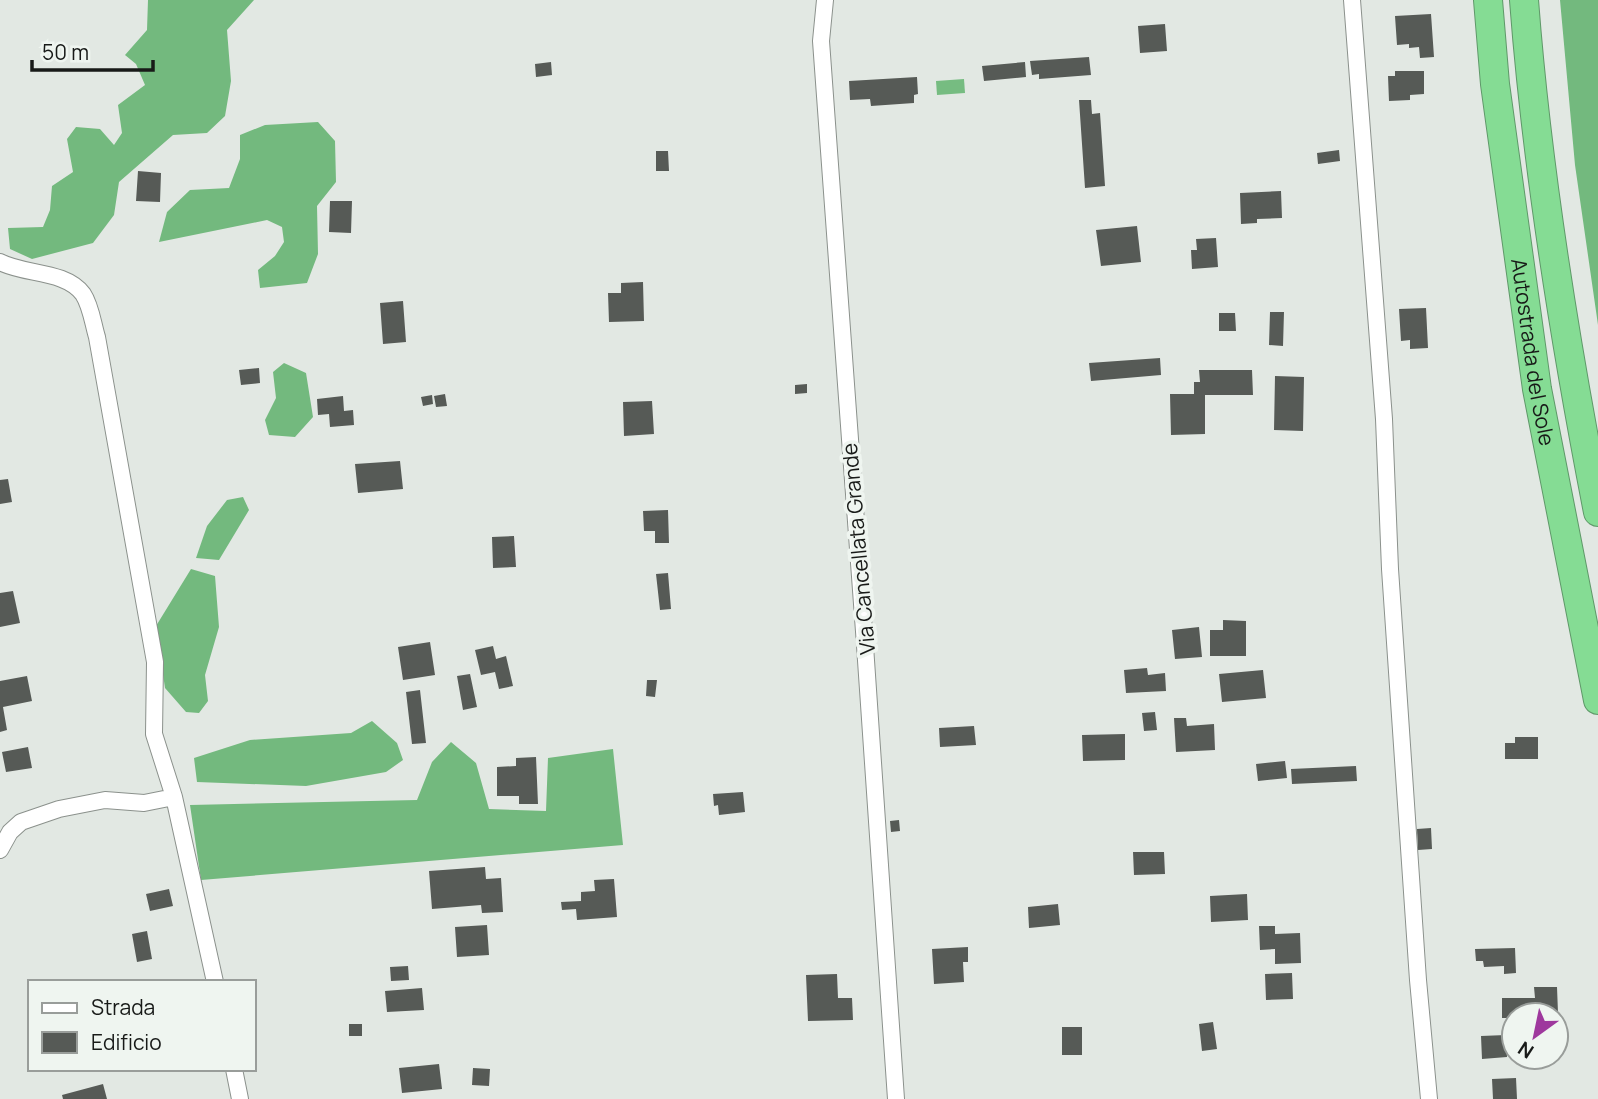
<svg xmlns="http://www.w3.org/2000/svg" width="1598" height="1099" font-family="Manrope,sans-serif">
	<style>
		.forest { fill: #73b97e }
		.water { fill: #76bc81 }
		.building { fill: #565a56 }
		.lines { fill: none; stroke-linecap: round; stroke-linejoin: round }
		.street-casing { stroke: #8b918c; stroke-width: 18 }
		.highway-casing { stroke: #5f9869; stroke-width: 30 }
		.street { stroke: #fff; stroke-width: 16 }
		.highway { stroke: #85dc94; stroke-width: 28 }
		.labels { text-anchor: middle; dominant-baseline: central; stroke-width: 7; stroke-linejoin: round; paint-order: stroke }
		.street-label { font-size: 21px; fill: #181a18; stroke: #eff5f0 }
	</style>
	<rect width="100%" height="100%" fill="#e2e8e3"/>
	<path class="forest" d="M148 0H254L227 30 231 81 225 116 207 133 173 135 119 182 114 215 93 243 32 259 10 249 8 228 43 227 50 210 52 186 73 172 67 139 76 127 100 129 114 145 122 133 118 105 145 85 136 64 125 55 147 30Z
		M1560 0H1598V325L1575 165Z
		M318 122 335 141 336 182 317 206 318 254 307 283 260 288 258 270 275 256 284 242 282 227 267 220 159 242 167 212 190 190 229 188 240 159V135L265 125Z
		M284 363 306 373 313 417 295 437 269 435 265 420 276 398 273 372Z
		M243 497 249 510 219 560 196 558 207 526 227 500Z
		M191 569 215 576 219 627 205 675 208 701 199 713 186 712 165 688 156 626Z
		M372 721 397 743 403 760 386 772 306 786 197 782 194 758 250 740 351 733Z
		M451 742 476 763 489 809 546 811 548 758 613 749 623 845 201 880 190 805 417 800 432 762Z"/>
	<path class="water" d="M964 79 965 93 937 95 936 81Z"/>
	<path class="building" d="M1431 14 1434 57 1420 58 1419 47 1409 48V44L1397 45 1395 16Z
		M1165 24 1167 51 1140 53 1138 26Z
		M1089 57 1091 75 1039 79V74L1032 75 1030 61Z
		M551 62 552 75 536 77 535 64Z
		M1025 62 1026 77 984 81 982 66Z
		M1395 71H1424V94L1410 95V100L1389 101 1388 76H1395Z
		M917 77 918 94 914 95V103L871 106 870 99 850 100 849 81Z
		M1079 100H1091L1092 114 1100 113 1105 186 1085 188Z
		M1339 150 1340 161 1318 164 1317 153Z
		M656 151H668L669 171H656Z
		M138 171 161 173 160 202 136 201Z
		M1281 191 1282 218 1257 219V223L1241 224 1240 193Z
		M330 201H352L351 233 329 232Z
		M1137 226 1141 262 1101 266 1096 230Z
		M1216 238 1218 267 1192 269 1191 250H1197L1196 239Z
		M643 282 644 321 609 322 608 293H621V283Z
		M403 301 406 342 383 344 380 303Z
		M1426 308 1428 348 1410 349V340L1401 341 1399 309Z
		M1270 312H1284L1283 346 1269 345Z
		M1219 313H1235L1236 331H1219Z
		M1160 358 1161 375 1091 381 1089 363Z
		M259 368 260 383 241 385 239 370Z
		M1199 370H1252L1253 395H1205V434L1171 435 1170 394H1194V382H1200Z
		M1275 376 1304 377 1303 431 1274 430Z
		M807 384V393L795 394V385Z
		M445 394 447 406 436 407 434 396Z
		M432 395 433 404 423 406 421 397Z
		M343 396 344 411 353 410 354 425 330 427 329 414 318 415 317 399Z
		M652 401 654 434 624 436 623 402Z
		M400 461 403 489 358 493 355 464Z
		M8 479 12 502 0 504V480Z
		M668 510 669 543H655V531H644L643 511Z
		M514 536 516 567 493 568 492 537Z
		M668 573 671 609 660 610 656 574Z
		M13 591 20 623 0 627V593Z
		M1223 620 1246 621V656H1210V630H1223Z
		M1199 627 1202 657 1175 659 1172 630Z
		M430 642 435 675 403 680 398 647Z
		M493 646 496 659 506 656 513 686 499 689 495 672 481 675 475 650Z
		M1147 668 1148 675 1165 673 1166 691 1126 693 1124 670Z
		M1263 670 1266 698 1222 702 1219 674Z
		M470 674 477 707 463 710 457 676Z
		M27 676 32 701 3 707 7 730 0 732V681Z
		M647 680H657L655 697 646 696Z
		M420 690 426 743 412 744 406 692Z
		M1155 712 1157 730 1144 731 1142 713Z
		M1174 718H1186L1187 726 1214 724 1215 750 1176 752Z
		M974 726 976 745 940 747 939 728Z
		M1125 734V760L1083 761 1082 735Z
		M1515 737H1538V759H1505V743H1515Z
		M28 747 32 768 6 772 2 752Z
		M536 757 538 804H519V796H497V767L516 766V758Z
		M1285 761 1287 778 1258 781 1256 764Z
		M1356 766 1357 781 1292 784 1291 769Z
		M743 792 745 812 719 815 718 805 714 806 713 794Z
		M899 820 900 831 891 832 890 821Z
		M1431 828 1432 849 1418 850 1417 829Z
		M1133 852H1164L1165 874 1134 875Z
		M485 867 486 879 501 878 503 912 482 913 481 905 432 909 429 871Z
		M614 879 617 917 577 920 576 909 562 910 561 902 581 901V892L595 891 594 880Z
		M169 889 173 906 150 911 146 894Z
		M1247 894 1248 920 1211 922 1210 896Z
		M1058 904 1060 925 1029 928 1028 907Z
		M487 925 489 955 457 957 455 927Z
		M1259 926H1275V934L1300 933 1301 963 1275 964V949L1260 950Z
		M147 931 152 959 137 962 132 934Z
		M968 947V962H963L964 982 934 984 932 949Z
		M1515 948 1516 973 1504 974V966L1484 967 1483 961H1476L1475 949Z
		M408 966 409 980 391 981 390 967Z
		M1292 973 1293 999 1266 1000 1265 974Z
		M837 974 838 998H852L853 1020 808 1021 806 975Z
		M1534 987H1557L1558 1013 1514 1015V1018H1502V998H1535Z
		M422 988 424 1010 387 1012 385 991Z
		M1213 1022 1217 1049 1202 1051 1199 1024Z
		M349 1024H362V1036H349Z
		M1062 1027H1082V1055H1062Z
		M1506 1035 1507 1057 1482 1059 1481 1036Z
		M439 1064 442 1089 402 1093 399 1068Z
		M473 1068 490 1069 489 1086 472 1085Z
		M1516 1078 1517 1099H1493L1492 1079Z
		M103 1084 107 1099H63L62 1095Z"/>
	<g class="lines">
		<g class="street-casing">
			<path id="street" d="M825 0 821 41C847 394 873 746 896 1099
				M1352 0 1384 419 1390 569 1418 980 1429 1099
				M0 262C24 275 65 270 83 294 91 306 93 324 97 337L155 662 154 734 174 797 144 803 105 800 59 809 21 822 10 832 0 850
				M174 797 215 982
				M234 1069 240 1099"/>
		</g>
		<g class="highway-casing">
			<g id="highway">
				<path id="s1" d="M1488 0 1495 84 1537 389 1598 700"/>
				<path d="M1524 0C1537 172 1565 343 1598 512"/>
			</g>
		</g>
		<use href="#street" class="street"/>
		<use href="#highway" class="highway"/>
	</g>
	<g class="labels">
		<g class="street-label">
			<text stroke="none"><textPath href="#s1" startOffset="355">Autostrada del Sole</textPath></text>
			<text transform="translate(858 549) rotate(-95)">Via Cancellata Grande</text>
		</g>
	</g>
	<rect x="28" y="980" width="228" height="91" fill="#eff5f0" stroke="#999d9a" stroke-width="2"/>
	<rect x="42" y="1003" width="35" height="10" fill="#ffffff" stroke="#999d9a" stroke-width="2"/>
	<text x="91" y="1015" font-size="21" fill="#181a18">Strada</text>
	<rect x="42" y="1032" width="35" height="21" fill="#565a56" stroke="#999d9a" stroke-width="2"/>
	<text x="91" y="1050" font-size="21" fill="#181a18">Edificio</text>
	<g transform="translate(1535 1036) rotate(213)"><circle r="33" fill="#eff5f0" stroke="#999d9a" stroke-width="2"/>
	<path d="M0-5L12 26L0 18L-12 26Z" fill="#9e389d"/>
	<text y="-10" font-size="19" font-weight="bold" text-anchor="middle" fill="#181a18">N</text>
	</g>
	<path d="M32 60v10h121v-10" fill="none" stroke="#181a18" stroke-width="3.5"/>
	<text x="42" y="60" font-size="21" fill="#181a18" stroke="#eff5f0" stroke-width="5" paint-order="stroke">50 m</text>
</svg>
